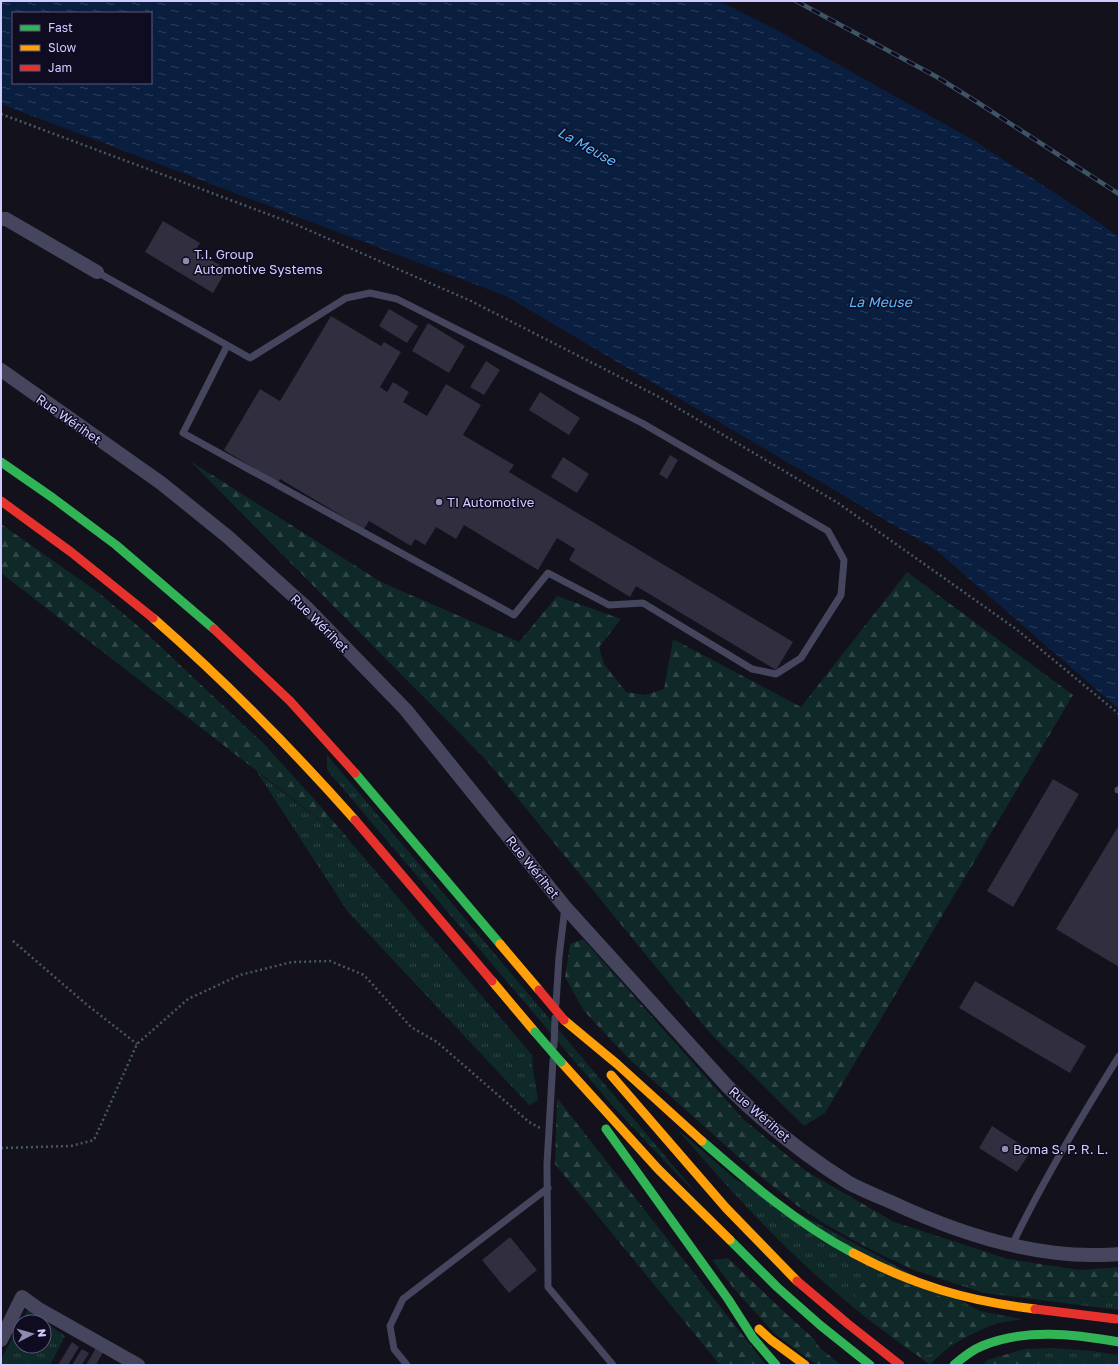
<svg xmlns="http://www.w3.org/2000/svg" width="1120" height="1366" font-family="'Golos Text',sans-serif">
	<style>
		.grass { fill: url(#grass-tufts) }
		.forest { fill: url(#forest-firs) }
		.water { fill: url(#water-ripples); fill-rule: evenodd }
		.building { fill: #302e3f }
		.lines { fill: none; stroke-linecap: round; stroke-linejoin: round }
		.path { stroke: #465865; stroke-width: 2.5; stroke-dasharray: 2 3; stroke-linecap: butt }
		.lane { stroke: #45455d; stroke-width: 7 }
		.street { stroke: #45455d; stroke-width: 14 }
		.fast { stroke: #30b455; stroke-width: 9 }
		.slow { stroke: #ff9f0a; stroke-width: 9 }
		.jam { stroke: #e5322d; stroke-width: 9 }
		.rail-casing { stroke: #3e5566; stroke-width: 4.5 }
		.rail { stroke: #0f0c21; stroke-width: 3; stroke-dasharray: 9; stroke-linecap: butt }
		.fast-bridge { stroke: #30b455; stroke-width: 9 }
		.jam-bridge { stroke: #e5322d; stroke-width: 9 }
		.poi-dot { fill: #8e8bb0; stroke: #0f0c21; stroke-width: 1.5 }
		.labels { text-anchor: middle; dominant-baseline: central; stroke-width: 3; stroke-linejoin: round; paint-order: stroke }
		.poi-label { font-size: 13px; fill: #d0ccff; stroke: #0f0c21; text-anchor: start }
		.street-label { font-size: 13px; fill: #d0ccff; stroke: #0f0c21 }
		.water-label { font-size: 14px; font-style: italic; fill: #5ab8ff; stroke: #0f0c21 }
	</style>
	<defs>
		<pattern id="grass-tufts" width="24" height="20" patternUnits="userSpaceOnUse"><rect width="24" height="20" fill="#0f2828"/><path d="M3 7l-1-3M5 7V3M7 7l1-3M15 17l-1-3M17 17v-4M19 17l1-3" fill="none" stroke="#314648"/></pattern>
		<pattern id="forest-firs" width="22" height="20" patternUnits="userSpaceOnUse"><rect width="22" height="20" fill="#0f2828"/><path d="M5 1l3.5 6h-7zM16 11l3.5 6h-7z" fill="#314648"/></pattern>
		<pattern id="water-ripples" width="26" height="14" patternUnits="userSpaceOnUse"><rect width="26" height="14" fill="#0a1f40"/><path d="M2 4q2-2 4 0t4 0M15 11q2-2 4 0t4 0" fill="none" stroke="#2d3e5d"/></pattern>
	</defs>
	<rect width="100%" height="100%" fill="#12111c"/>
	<path class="grass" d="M327 755 698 1195 669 1166 611 1104 327 770Z
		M257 772 355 847 533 1056 532 1062 538 1100 529 1105 348 912Z
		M676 1128 735 1179 980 1311 1022 1319C1013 1321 1004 1322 995 1324 974 1330 943 1349 930 1365 900 1343 869 1321 841 1297 780 1246 727 1187 676 1128Z
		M944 1280 1038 1298 1119 1296V1310L984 1293Z
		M28 1310 65 1336 50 1365H1V1359L20 1324V1346H44V1322H21Z
		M1053 1348 1093 1351 1119 1355V1365H982L988 1360 1025 1349Z"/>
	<path class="forest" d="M190 461 381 582 519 642 557 596 621 619 599 647 604 664 626 692 645 695 664 689 673 639 801 707 907 572 1073 695 825 1113 804 1126 709 1032 488 762Z
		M1 524 99 593 145 632 264 744 315 800 355 847 1 573Z
		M583 939 743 1119 806 1171 894 1222 1008 1259 1080 1270 1119 1267V1296L1038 1298 944 1280 914 1270 884 1256 855 1241 825 1224 799 1207 754 1171 630 1060 584 1011 565 977 570 944Z
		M557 1098 766 1365H720L555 1164Z
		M728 1258 782 1310 814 1339 819 1347 841 1365H817L776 1335 735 1290 712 1260Z
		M886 1277 980 1311 994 1324 921 1358 863 1315 853 1291 867 1280Z
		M1025 1349H1031L1040 1365H982L988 1360Z"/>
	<path class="water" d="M1 1H719L775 29 973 140 1081 210 1119 237V709L936 550 506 296 1 104ZM13 13H151V83H13Z"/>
	<path class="building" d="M163 221 200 243 195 251 227 269 213 293 145 252Z
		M389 309 418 326 407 343 379 326Z
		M331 316 381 346 384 342 401 352 380 387 387 392 393 382 409 392 403 402 427 416 446 384 481 405 463 435 514 465 509 472 793 642 776 670 636 586 630 597 569 560 575 549 557 538 538 570 464 525 456 539 436 527 425 545 415 539 411 546 369 521 364 529 280 479 278 483 224 450 260 389 280 401Z
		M428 323 465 346 449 373 412 351Z
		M486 361 500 370 484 395 470 387Z
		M540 392 580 418 569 435 529 410Z
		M670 455 678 460 667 479 659 474Z
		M563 457 589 474 577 493 551 477Z
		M1053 779 1079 794 1013 907 987 891Z
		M1119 825V967L1056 929Z
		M975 981 1086 1046 1070 1073 959 1008Z
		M992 1126 1031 1151 1017 1172 979 1148Z
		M510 1237 537 1270 509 1293 482 1260Z
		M72 1342 79 1347 68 1365H58Z
		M96 1348 103 1352 96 1365H86Z
		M82 1349 89 1353 83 1363 82 1365H72Z"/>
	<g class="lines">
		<path class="path" d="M1 114 297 225 471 301 661 398 838 503 1016 629 1119 714
			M13 941 86 1004 137 1044
			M1 1148 71 1146 94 1140 137 1044 188 999 240 975 292 962 330 961 364 975 411 1027 437 1042 529 1122 540 1128"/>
		<path class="lane" d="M97 272 250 358 346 298 370 293 397 299 642 423 828 531 844 560 841 595 801 658 776 674 752 669 643 603 609 605 548 573 514 615 183 433 227 346
			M1118 790H1119
			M556 1004 559 957 565 907
			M554 1046 555 1018
			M553 1060 547 1164 548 1287 613 1365
			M1012 1245C1043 1180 1081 1117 1119 1056
			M407 1365 394 1349 390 1326 403 1299 548 1188"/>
		<path class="street" d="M1 219H6L97 272
			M1 370 161 483 228 537 308 609 406 710 565 907 728 1087C764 1123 806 1156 849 1183 862 1190 877 1196 891 1202 953 1231 1022 1255 1092 1255 1101 1255 1110 1255 1119 1254
			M1 1340 22 1297 37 1308 138 1365"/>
		<path class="fast" d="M1 462 53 498 116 545 214 629
			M355 773 500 944
			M606 1129 728 1299 753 1338 776 1365
			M702 1141C749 1182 798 1224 853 1253
			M730 1240 777 1287 820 1325 870 1365
			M954 1365C962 1358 972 1350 982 1346 1025 1328 1074 1334 1119 1342"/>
		<path class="slow" d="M153 618C225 681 292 749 355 820
			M500 944 539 990
			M492 981 535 1032
			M564 1020 617 1064 702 1141
			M561 1062 658 1169 730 1240
			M611 1075 726 1208 797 1281
			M853 1253C913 1285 967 1301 1035 1309
			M759 1329 771 1340 805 1365"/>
		<path class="jam" d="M1 501 71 552 153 618
			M214 629 290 701 355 773
			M355 820 492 981
			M797 1281 848 1324 900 1365
			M1035 1309 1116 1319"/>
		<g class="rail-casing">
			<path id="rail" d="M796 1 937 77 977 102 1119 194"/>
		</g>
		<use href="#rail" class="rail"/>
		<path class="fast-bridge" d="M535 1032 561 1062"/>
		<path class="jam-bridge" d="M539 990 564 1020"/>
	</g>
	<g class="poi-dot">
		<circle cx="186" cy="261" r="4"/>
		<circle cx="439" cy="502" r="4"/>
		<circle cx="1005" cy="1149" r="4"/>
	</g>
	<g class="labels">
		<g class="poi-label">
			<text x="194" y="254">T.I. Group<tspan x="194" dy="15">Automotive Systems</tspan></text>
			<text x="447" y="502">TI Automotive</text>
			<text x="1013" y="1149">Boma S. P. R. L.</text>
		</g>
		<g class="street-label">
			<text transform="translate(69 419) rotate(35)">Rue Wérihet</text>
			<text transform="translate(320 623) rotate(45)">Rue Wérihet</text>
			<text transform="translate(533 867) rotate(51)">Rue Wérihet</text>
			<text transform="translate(760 1114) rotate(41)">Rue Wérihet</text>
		</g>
		<g class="water-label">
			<text transform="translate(587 146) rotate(29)">La Meuse</text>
			<text x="880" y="301">La Meuse</text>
		</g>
	</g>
	<rect width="1120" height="1366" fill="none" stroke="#d0ccff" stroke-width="4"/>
	<rect x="12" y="12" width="140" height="72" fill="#0f0c21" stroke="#5c597a"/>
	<rect x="20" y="25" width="20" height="6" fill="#30b455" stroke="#5c597a"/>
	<text x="48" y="32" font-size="12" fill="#d0ccff">Fast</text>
	<rect x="20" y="45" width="20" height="6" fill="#ff9f0a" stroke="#5c597a"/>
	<text x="48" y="52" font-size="12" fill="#d0ccff">Slow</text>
	<rect x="20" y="65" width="20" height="6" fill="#e5322d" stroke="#5c597a"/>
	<text x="48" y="72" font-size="12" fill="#d0ccff">Jam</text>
	<g transform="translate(32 1334) rotate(84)"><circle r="19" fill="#0f0c21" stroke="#5c597a"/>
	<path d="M0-3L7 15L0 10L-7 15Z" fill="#8e8bb0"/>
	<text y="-6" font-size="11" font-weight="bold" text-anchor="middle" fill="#d0ccff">N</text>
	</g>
</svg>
